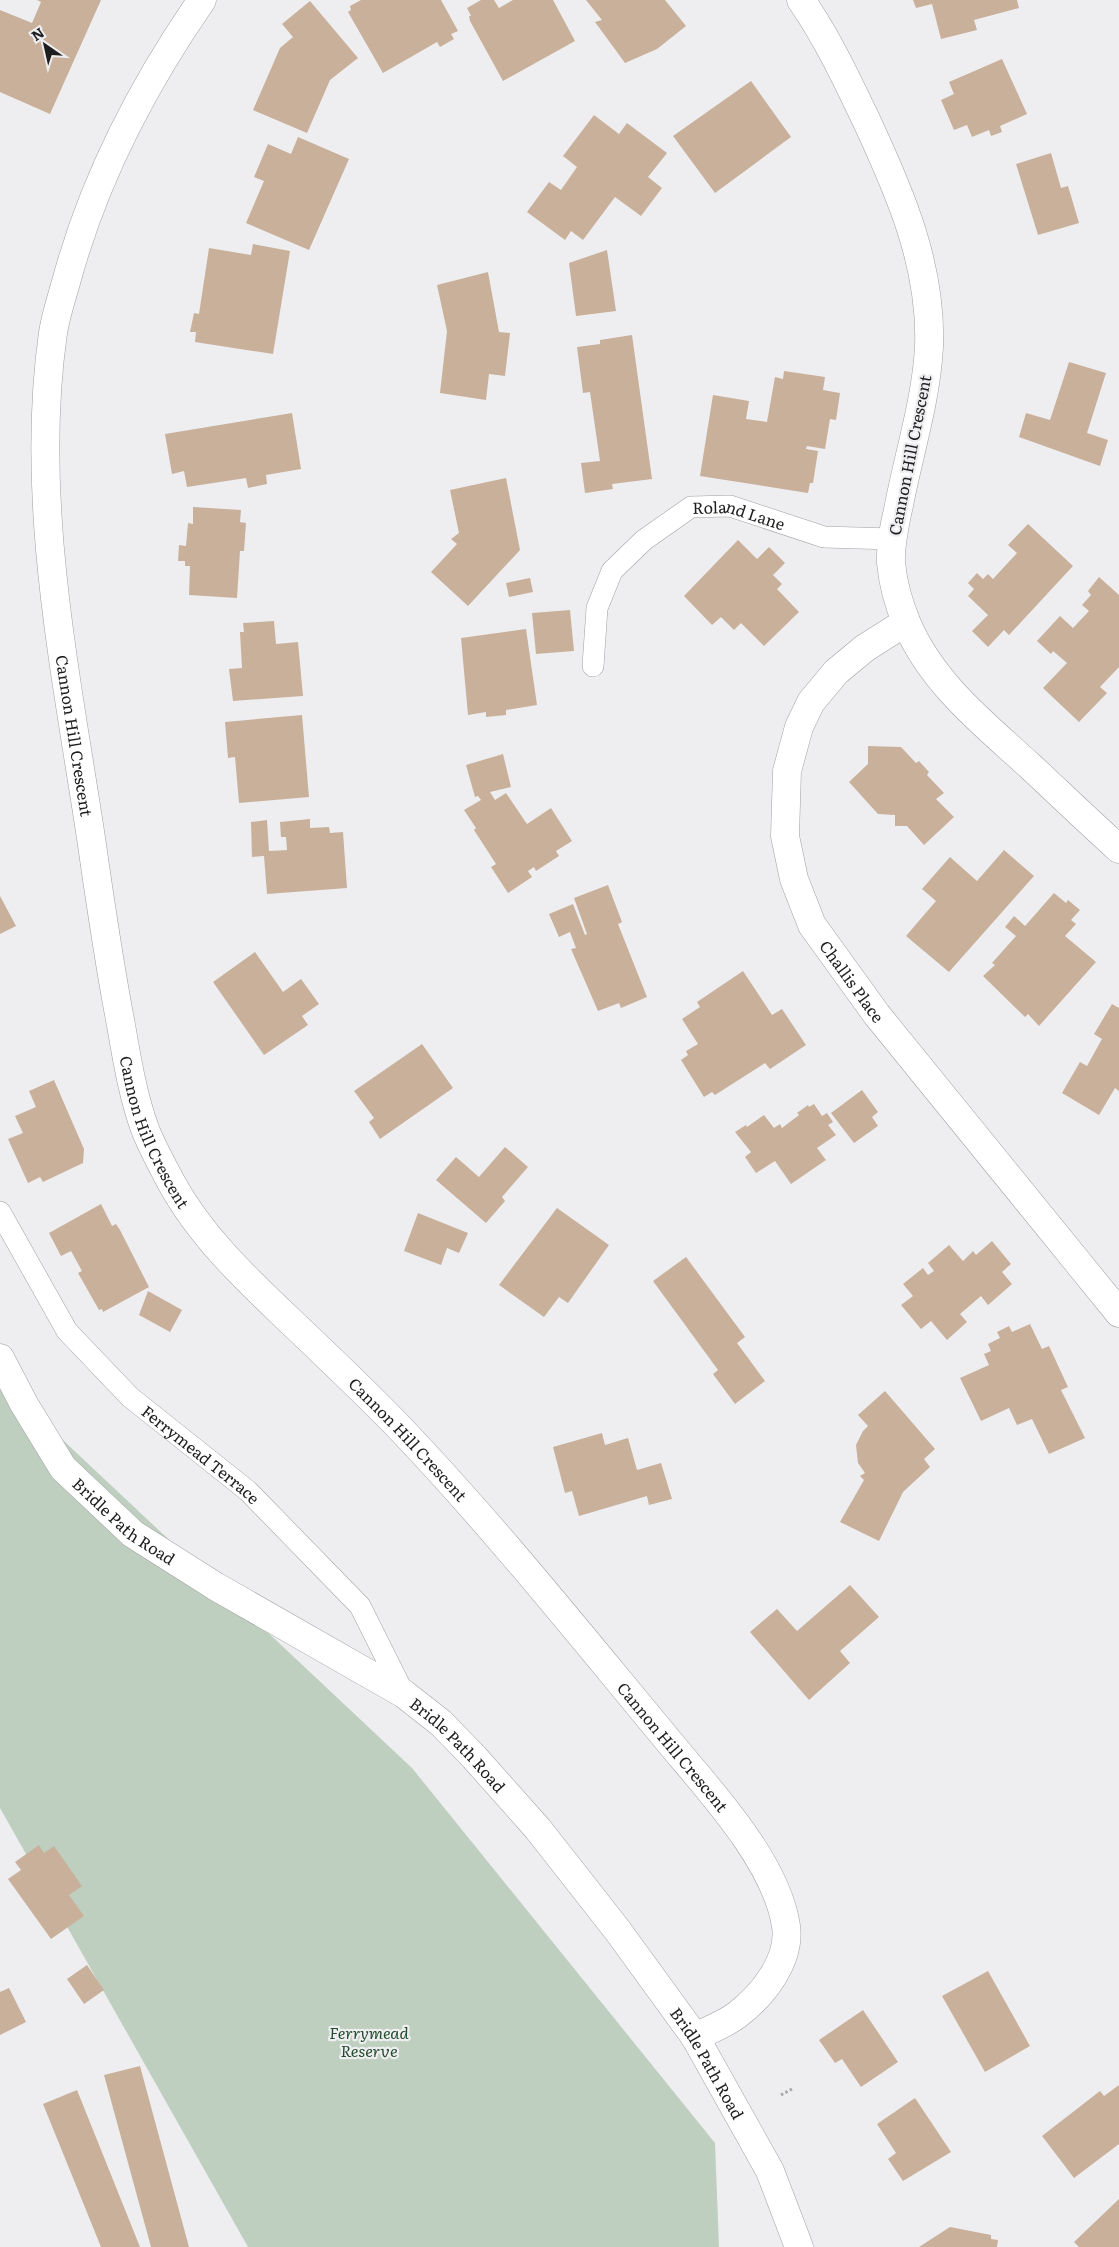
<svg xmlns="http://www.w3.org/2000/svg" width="1119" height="2247" font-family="Literata,serif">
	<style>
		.green { fill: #becfc0 }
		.building { fill: #c9b09a }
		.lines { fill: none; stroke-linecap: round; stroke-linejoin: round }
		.lane-casing { stroke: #a1a1a4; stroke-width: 22 }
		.street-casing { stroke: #a1a1a4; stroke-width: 29 }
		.secondary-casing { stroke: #a1a1a4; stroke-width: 29 }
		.path { stroke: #a8a8aa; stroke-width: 3; stroke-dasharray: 2.5 2.5; stroke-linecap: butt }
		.lane { stroke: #fff; stroke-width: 21 }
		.street { stroke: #fff; stroke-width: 28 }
		.secondary { stroke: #fff; stroke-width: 28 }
		.labels { text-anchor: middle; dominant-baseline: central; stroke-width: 4.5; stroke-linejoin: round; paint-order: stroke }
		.street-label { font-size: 16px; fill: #1e1e1f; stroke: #eeeef1 }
		.park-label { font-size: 16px; font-style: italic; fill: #214b2b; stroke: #eeeef1 }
	</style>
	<rect width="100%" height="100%" fill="#eeeef1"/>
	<path class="green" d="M0 1381 412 1768 715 2143 719 2247H248L0 1808Z"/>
	<path class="building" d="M37 0H101L50 114 0 92V10L32 23 41 2Z
		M361 0H441L458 31 451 34 454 39 440 47 437 42 383 73 348 12 351 10 350 6Z
		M481 0H494L499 8 513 0H553L575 41 503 81 470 21 469 16H471L467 8Z
		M586 0H665L686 26 657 49 625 63 595 22 602 20Z
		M913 0H1017L1019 8 974 20 977 30 941 39 932 4 916 8Z
		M310 1 358 58 330 80 307 133 253 110 280 48 293 37 282 24Z
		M1002 59 1027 114 1000 126 1002 132 991 136 989 130 972 137 967 125 954 130 941 100 954 94 949 82Z
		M751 81 791 137 715 193 673 136Z
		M594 115 619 134 627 123 667 153 648 177 662 188 641 216 615 197 583 240 571 231 565 240 527 212 549 182 561 190 577 167 563 156Z
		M298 137 349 159 309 250 246 223 264 181 254 177 268 144 291 154Z
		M1051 153 1061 188 1068 186 1079 223 1038 235 1016 164Z
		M253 244 290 251 273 354 195 342 196 332H190L194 313 199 314 209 248 251 255Z
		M607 250 616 311 576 316 569 263Z
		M488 272 499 332 510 333 505 376 489 374 486 400 440 393 447 331 437 285Z
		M632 335 652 479 612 484 613 489 585 493 581 463 600 461 590 392 583 393 577 347 600 344V340Z
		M1069 362 1106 373 1087 433 1108 440 1100 466 1019 437 1026 413 1050 420Z
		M784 371 825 377 823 390 840 393 836 420 830 419 825 449 807 446 806 449 818 451 813 483H810L808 493 700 476 713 395 749 401 746 419 767 422 775 377 783 379Z
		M292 413 301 469 266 475 267 484 248 488 246 478 187 487 184 471 172 474 165 434Z
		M506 478 520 550 468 606 431 572 457 544 451 539 459 533 450 490Z
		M193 507 241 510 240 522 246 523 244 551H240L237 598 189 595 190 566H185V561H178L179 545 186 546 188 523 193 524Z
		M1028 524 1073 566 1009 635 1004 630 988 647 972 631 988 615 968 596 974 589 968 583 977 573 983 579 988 574 993 579 1017 553 1008 545Z
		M738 540 757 559 769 547 785 563 773 575 782 584 777 589 799 612 764 646 741 623 734 630 721 617 712 625 684 596Z
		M1099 577 1119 595V667L1100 687 1107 693 1079 722 1043 688 1067 663 1053 651 1051 654 1037 641 1060 616 1073 628 1089 611 1082 605 1091 595 1088 591Z
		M530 578 533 592 509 597 506 583Z
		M570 610 574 651 536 654 532 613Z
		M274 621 276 644 298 642 303 696 233 701 229 669 242 668 240 632H244L243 623Z
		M526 629 537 705 506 710V715L486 717V712L468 715 461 638Z
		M302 715 309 797 239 803 235 757 228 758 225 722Z
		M868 746 901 747 916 763 919 761 929 772 927 775 944 793 936 799 954 817 924 845 907 826H895V815L878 814 849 782 868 764Z
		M503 754 511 787 490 792 495 800 506 793 527 824 551 808 572 841 556 851 559 856 536 871 534 867 528 871 532 877 508 893 491 867 496 864 474 830 476 828 464 810 481 800 478 796 475 797 466 765Z
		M310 819V828L329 827 330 833 343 832 347 888 267 894 264 856 252 857 251 822 267 820 269 851 287 850 286 837H281L280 822Z
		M1004 850 1034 876 949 972 906 936 936 901 922 889 950 857 977 881Z
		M608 885 622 922 618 924 647 997 621 1008 619 1003 598 1011 571 949 576 948 570 932 559 937 549 914 573 904 585 935 587 934 574 898Z
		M1054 893 1066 903 1068 900 1080 910 1071 920 1076 924 1065 936 1096 962 1039 1026 1028 1014 1025 1017 983 976 995 965 992 963 1016 936 1005 927 1014 916 1025 926Z
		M0 896 16 926 0 934Z
		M255 952 283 992 301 979 319 1004 302 1016 308 1025 264 1055 213 982Z
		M743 971 772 1015 782 1009 806 1045 770 1069 765 1063 715 1095 712 1092 704 1097 681 1060 688 1055 686 1051 698 1044 682 1019 700 1007 697 1002Z
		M1112 1004 1119 1008V1091L1115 1088 1099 1115 1062 1093 1080 1062 1087 1066 1102 1039 1094 1034Z
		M422 1044 453 1088 380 1139 369 1122 374 1118 354 1091Z
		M54 1080 84 1149 83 1163 43 1182 40 1177 28 1183 8 1139 23 1133 15 1116 36 1107 29 1091Z
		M862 1090 878 1112 872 1117 878 1126 854 1143 831 1113Z
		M814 1104 822 1116 827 1113 833 1122 828 1125 836 1135 817 1148 826 1160 791 1184 775 1161 756 1173 745 1157 751 1152 735 1132 746 1125 747 1127 764 1115 774 1128 780 1124 782 1128 799 1115 797 1113 808 1105 809 1107Z
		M505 1147 528 1167 502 1197 505 1201 486 1223 436 1180 456 1157 479 1177Z
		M101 1204 112 1226 116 1224 120 1230 149 1287 103 1312 102 1309 99 1310 78 1273 82 1271 71 1251 61 1256 49 1233Z
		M557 1208 609 1245 568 1303 559 1297 544 1317 499 1285Z
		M418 1213 468 1233 459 1253 447 1248 441 1265 404 1251Z
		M992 1241 1011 1264 1002 1272 1012 1284 988 1305 981 1296 960 1314 967 1322 947 1340 931 1321 921 1329 901 1305 913 1296 903 1284 923 1268 928 1275 934 1271 928 1263 949 1245 963 1261 973 1251 976 1255Z
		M686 1257 745 1337 737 1343 765 1381 735 1404 713 1374 718 1370 653 1281Z
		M148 1291 182 1310 170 1332 139 1315Z
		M1030 1324 1042 1349 1049 1346 1068 1387 1061 1390 1085 1438 1049 1454 1032 1419 1017 1425 1009 1408 981 1421 960 1378 989 1365 984 1354 991 1351 988 1344 1000 1338 997 1332 1009 1326 1012 1332Z
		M885 1391 935 1449 924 1459 930 1467 903 1492 879 1541 840 1522 864 1480 860 1476 865 1473 858 1463 856 1445 863 1431 868 1426 858 1415Z
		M602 1433 605 1445 628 1438 637 1470 661 1463 672 1499 649 1505 647 1496 579 1516 572 1491 565 1493 553 1447Z
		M850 1585 879 1617 840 1651 850 1663 809 1700 750 1632 777 1609 797 1631Z
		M39 1845 44 1853 54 1846 82 1886 69 1895 84 1916 51 1939 8 1879 21 1870 15 1862Z
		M87 1965 104 1990 84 2004 67 1979Z
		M988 1971 1030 2046 985 2072 942 1996Z
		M9 1988 26 2022 0 2035V1992Z
		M863 2010 898 2062 861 2087 842 2059 835 2063 819 2040Z
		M140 2066 189 2247H151L104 2075Z
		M1119 2085V2144L1074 2178 1042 2136 1100 2091 1104 2096Z
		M77 2090 140 2247H101L43 2104Z
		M915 2098 951 2152 903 2181 888 2159 896 2153 877 2124Z
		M1119 2199V2247H1079L1074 2242Z
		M950 2227 991 2235V2239L998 2240 997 2247H919Z"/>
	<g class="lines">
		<g class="lane-casing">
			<g id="lane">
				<path id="s1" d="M593 666 597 608 612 571 644 540 691 507 730 506 824 537 892 539"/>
				<path id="s2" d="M0 1212 67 1331 130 1397 248 1491 360 1606 404 1694"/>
			</g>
		</g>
		<g class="street-casing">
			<g id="street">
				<path id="s3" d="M202 0C143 85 96 175 68 275 63 294 56 313 53 333 29 499 66 673 91 838 100 901 109 963 121 1025 127 1060 133 1096 145 1129 152 1147 162 1165 171 1182 199 1234 243 1276 286 1317 323 1352 360 1387 396 1424 491 1523 578 1632 666 1738 707 1788 776 1860 786 1926 791 1960 763 1995 737 2015 725 2024 709 2030 695 2037"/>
				<path d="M801 0C828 39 848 82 868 124 901 195 932 267 929 347 926 401 909 453 899 505 895 524 890 543 891 563 893 583 899 605 907 624 932 683 984 724 1030 766 1060 794 1089 822 1119 849"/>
				<path id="s4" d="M906 622 865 648 836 672 811 702 799 727 787 771 785 836 794 879 812 925 877 1015 1119 1313"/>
			</g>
		</g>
		<g class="secondary-casing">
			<g id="secondary">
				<path id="s5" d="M0 1358 24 1404 63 1468 133 1534 215 1586 404 1694 441 1723 474 1757 538 1829 618 1931 695 2037 770 2171 799 2247"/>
			</g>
		</g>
		<path class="path" d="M781 2095 792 2089"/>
		<use href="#lane" class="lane"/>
		<use href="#street" class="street"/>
		<use href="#secondary" class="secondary"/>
	</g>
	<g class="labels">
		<g class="street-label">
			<text transform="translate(909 455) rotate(-79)">Cannon Hill Crescent</text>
			<text stroke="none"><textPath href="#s1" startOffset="249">Roland Lane</textPath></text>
			<text stroke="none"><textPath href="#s3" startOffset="772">Cannon Hill Crescent</textPath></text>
			<text stroke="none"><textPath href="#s4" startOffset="426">Challis Place</textPath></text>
			<text stroke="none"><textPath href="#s3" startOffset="1178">Cannon Hill Crescent</textPath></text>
			<text stroke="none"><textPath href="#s3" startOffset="1582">Cannon Hill Crescent</textPath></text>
			<text stroke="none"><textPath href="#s2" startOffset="319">Ferrymead Terrace</textPath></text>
			<text stroke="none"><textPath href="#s5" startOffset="208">Bridle Path Road</textPath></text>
			<text stroke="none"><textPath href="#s5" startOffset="612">Bridle Path Road</textPath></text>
			<text stroke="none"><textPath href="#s3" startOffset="1988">Cannon Hill Crescent</textPath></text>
			<text stroke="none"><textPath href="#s5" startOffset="1018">Bridle Path Road</textPath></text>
		</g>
		<g class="park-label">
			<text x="369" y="2032">Ferrymead<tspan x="369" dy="18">Reserve</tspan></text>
		</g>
	</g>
	<g transform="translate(45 45) rotate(326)" stroke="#eeeef1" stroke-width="4" paint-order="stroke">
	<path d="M0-4L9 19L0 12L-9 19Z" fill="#1e1e1f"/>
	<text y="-8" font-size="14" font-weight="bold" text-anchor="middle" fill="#1e1e1f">N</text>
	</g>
</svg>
